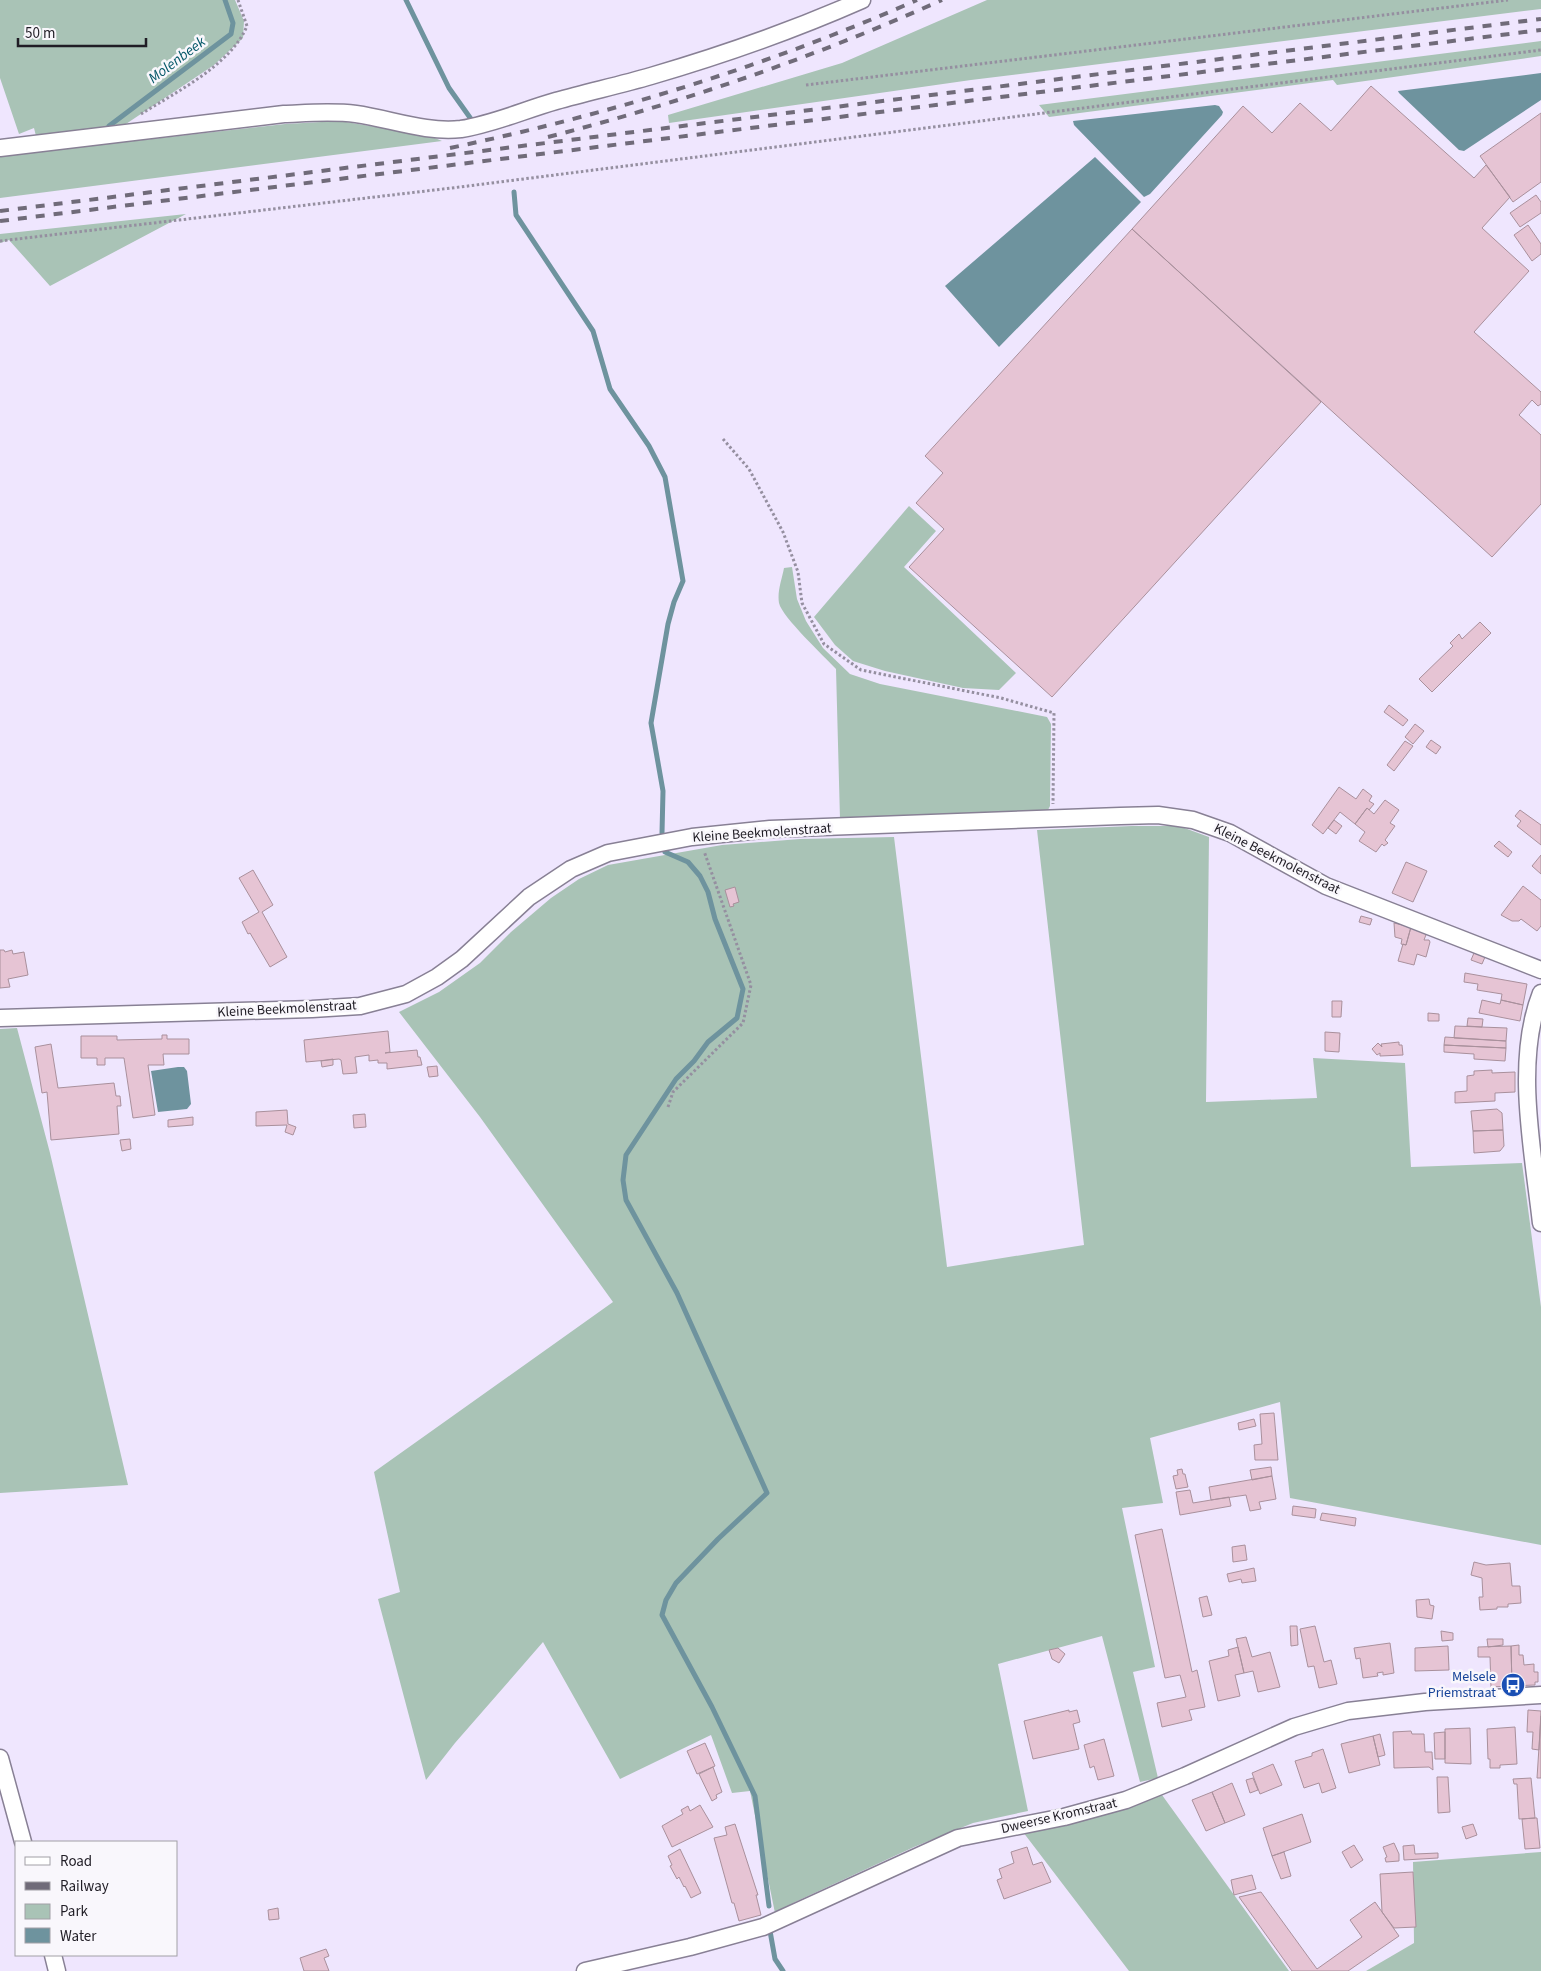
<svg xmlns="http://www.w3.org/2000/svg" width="1541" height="1971" font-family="'Source Sans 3',sans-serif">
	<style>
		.green { fill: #a9c3b6 }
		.water { fill: #6e939e }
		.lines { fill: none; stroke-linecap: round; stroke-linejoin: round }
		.stream { stroke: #6e939e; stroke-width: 5 }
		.building { fill: #e6c4d4; stroke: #a9909c }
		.street-casing { stroke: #888095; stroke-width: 19 }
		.path { stroke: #958fa0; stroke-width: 3; stroke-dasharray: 2.5 2.5; stroke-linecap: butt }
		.street { stroke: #fff; stroke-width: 16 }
		.rail { stroke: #706b79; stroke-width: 4; stroke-dasharray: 9 9; stroke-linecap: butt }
		.labels { text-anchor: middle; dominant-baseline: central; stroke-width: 5; stroke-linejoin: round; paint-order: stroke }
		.street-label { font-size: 14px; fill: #201d25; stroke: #f9f7fc }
		.transit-label { font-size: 14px; fill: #164399; stroke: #f9f7fc; text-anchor: end }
		.water-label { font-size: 15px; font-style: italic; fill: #055869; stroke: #f9f7fc }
	</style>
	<rect width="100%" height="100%" fill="#efe6fe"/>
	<path class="green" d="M0 0H235L244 21 243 38 214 65 117 130 37 140 34 128 19 134 0 78Z
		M987 0H1541V9L971 80 669 123 668 115 842 63Z
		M1541 41V56L1337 85 1333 80 1049 117 1039 105Z
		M340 121 430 136 442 141 0 198V156L285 124Z
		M186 214 50 286 9 240 0 243V234Z
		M909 506 936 531 904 567 1016 673 999 690 963 688 885 671 853 661 835 645 814 617Z
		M792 567 797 599 806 621 823 648 850 674 880 684 1047 717 1051 724 1050 806 1046 814 840 819 836 669C824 656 782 617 779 603 777 591 782 579 784 568Z
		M1132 826H1179L1209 837 1206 1102 1317 1098 1313 1058 1405 1063 1411 1167 1522 1163 1541 1307V1545L1290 1498 1280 1402 1150 1438 1163 1503 1122 1508 1155 1667 1133 1672 1158 1778 1140 1782 1102 1636 998 1664 1028 1811 973 1823 914 1847 795 1902 775 1913 750 1791 732 1793 711 1735 620 1779 543 1642 455 1743 426 1780 378 1599 400 1592 374 1472 613 1302 480 1117 399 1012 439 992 480 963 511 932 551 898 579 879 608 865 722 845 800 839 894 837 947 1267 1084 1245 1037 830Z
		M17 1028 50 1153 128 1485 0 1493V1029Z
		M1162 1795 1289 1971H1129L1023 1832 1042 1829Z
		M1541 1852V1971H1366L1414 1943 1413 1862Z"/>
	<path class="water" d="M1541 73V100L1464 151 1459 150 1399 93 1398 91Z
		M1215 105 1219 106 1223 112 1222 115 1150 194 1144 197 1074 125 1073 121Z
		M1095 157 1141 202 999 347 945 286Z
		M178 1067H184L187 1071 191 1104 187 1109 158 1112 151 1071Z"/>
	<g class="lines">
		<path class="stream" d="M406 0 449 88 471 119
			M109 126 231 34 233 23 225 0
			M514 192 516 215 593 331 610 389 649 446 665 477 683 581 674 602 668 624 651 723 663 791 662 833
			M665 852 688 862 700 876 708 892 715 919 743 989 737 1018 708 1042 694 1061 676 1079 626 1155 623 1180 626 1200 677 1293 767 1493 718 1539 676 1583 666 1600 662 1615 712 1707 755 1796 769 1906
			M770 1931 775 1959 783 1971"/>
	</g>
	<path class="building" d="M1371 86 1474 178 1486 165 1510 197 1482 228 1529 271 1474 332 1541 392V404L1538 406 1532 400 1519 415 1541 435V504L1492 557 1132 229 1243 106 1272 133 1300 103 1331 131Z
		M1541 113V182L1513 202 1480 156Z
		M1536 195 1541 202V213L1520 227 1510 213Z
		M1528 225 1541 244V254L1532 261 1514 235Z
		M1132 229 1321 402 1052 697 909 567 944 529 916 503 943 473 925 456Z
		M1480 622 1491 633 1432 692 1419 679 1453 646 1450 643 1459 634 1462 639Z
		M1389 705 1408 720 1403 726 1384 712Z
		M1415 724 1424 731 1413 744 1405 737Z
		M1431 740 1441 747 1436 754 1426 747Z
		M1405 741 1413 746 1394 771 1387 765Z
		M1339 787 1356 799 1363 789 1372 796 1369 801 1374 804 1369 810 1367 808 1355 824 1340 812 1323 834 1312 825Z
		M1385 800 1399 810 1390 823 1395 826 1385 840 1388 843 1384 846 1382 844 1376 852 1359 841 1365 832 1355 824 1367 808 1374 814Z
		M1520 810 1541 825V845L1517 826 1521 821 1515 816Z
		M1334 820 1342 826 1336 834 1328 828Z
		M1499 841 1512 852 1508 857 1494 846Z
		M1541 855V874L1532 866Z
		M1406 862 1427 871 1413 902 1392 893Z
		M253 870 273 905 262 912 287 957 270 967 250 933 248 934 242 922 259 912 239 878Z
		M1523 886 1541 900V926L1537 931 1521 919 1519 921H1512L1501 915Z
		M735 887 739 902 733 904 734 906 730 907 725 890Z
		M1361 916 1372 919 1370 925 1359 922Z
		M1394 923 1411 927 1406 945 1401 944 1402 939 1395 937Z
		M1411 927 1427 932 1424 940H1429L1430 942 1426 957 1417 954 1414 965 1398 961 1403 944 1406 945Z
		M0 950H4L5 952 12 950 13 954 24 952 28 975 8 979 10 987 0 988Z
		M1474 953 1485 957 1482 964 1471 960Z
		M1465 973 1527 984 1523 1005 1501 1000 1502 994 1477 990 1478 984 1464 982Z
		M1482 1000 1500 1004 1501 1000 1523 1005 1520 1021 1479 1013Z
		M1332 1001H1342L1341 1017H1332Z
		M1428 1013 1439 1014V1021H1428Z
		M1468 1018 1483 1019 1482 1027 1467 1026Z
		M1455 1026 1507 1028 1506 1041 1454 1038Z
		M388 1031 390 1052 385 1053 417 1050 418 1057H420L422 1065 387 1069V1063H378V1060L369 1061V1055L355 1057 357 1073 343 1074 341 1060 339 1059 306 1062 304 1040Z
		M1325 1032 1340 1033 1339 1052 1325 1051Z
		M162 1035H167V1039H189V1054H163L164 1065H148L155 1115 133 1118 124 1058H105V1065H97V1058H81V1036H117V1040L162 1039Z
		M1445 1037 1506 1041V1048L1444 1045Z
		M1399 1042V1045H1402L1403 1055 1380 1056V1053L1377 1055 1372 1049 1378 1043 1382 1047 1381 1044Z
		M51 1044 58 1088 114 1083 116 1096H120L121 1106H117L119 1134 51 1140 47 1092 42 1093 35 1047Z
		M1444 1045 1506 1048 1505 1061 1474 1059V1054L1444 1052Z
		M333 1059V1065L322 1067 321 1061Z
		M437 1066 438 1076 429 1077 427 1067Z
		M1492 1070V1073L1515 1072V1092L1495 1093V1101L1455 1103V1092L1467 1091V1076L1474 1075V1071Z
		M1497 1109 1502 1113 1503 1130 1473 1131 1471 1111Z
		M287 1110 288 1124 296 1127 293 1135 285 1132 287 1125 256 1126V1112Z
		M365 1114 366 1127 354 1128 353 1115Z
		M193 1117V1125L168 1127V1120Z
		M1503 1130 1504 1146 1500 1151 1474 1153 1473 1131Z
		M130 1139 131 1149 122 1151 120 1140Z
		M1274 1413 1278 1460H1255L1254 1445 1262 1444 1260 1414Z
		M1254 1419 1256 1426 1239 1430 1238 1423Z
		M1271 1467 1272 1476 1252 1480 1250 1470Z
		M1182 1469 1183 1474H1185L1188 1487 1176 1489 1173 1476 1178 1475 1177 1470Z
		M1272 1476 1276 1499 1259 1502 1261 1509 1250 1511 1246 1495 1211 1500 1209 1487Z
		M1190 1490 1193 1503 1229 1497 1231 1506 1180 1515 1176 1492Z
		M1293 1506 1316 1509 1315 1518 1292 1515Z
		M1322 1513 1356 1518 1355 1526 1320 1520Z
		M1162 1529 1192 1672 1197 1670 1205 1707 1189 1710 1192 1720 1162 1727 1157 1703 1186 1697 1180 1675 1165 1678 1135 1535Z
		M1245 1545 1247 1560 1233 1562 1232 1547Z
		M1474 1562 1486 1565 1510 1563 1512 1586H1520L1521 1603 1508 1604V1607H1497V1609L1480 1610 1479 1597H1483L1482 1578 1471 1575Z
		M1254 1568 1256 1581 1242 1583 1241 1579 1229 1582 1227 1574Z
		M1207 1596 1212 1615 1203 1617 1199 1598Z
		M1429 1599 1430 1605 1434 1606 1432 1619 1417 1617 1416 1600Z
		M1290 1626H1297L1298 1645 1291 1646Z
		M1315 1626 1324 1662 1331 1660 1337 1684 1319 1688 1314 1666 1308 1667 1300 1629Z
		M1441 1631 1453 1633V1640L1442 1641Z
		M1246 1637 1252 1657 1270 1652 1280 1687 1258 1692 1253 1671 1244 1673 1236 1639Z
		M1487 1639H1503V1645L1488 1647Z
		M1390 1643 1394 1673 1383 1675V1672L1377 1673 1378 1676 1363 1678 1360 1658 1356 1659 1354 1648Z
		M1519 1645V1655H1523L1524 1665 1534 1664V1672H1538V1682H1535V1685L1512 1686 1511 1646Z
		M1448 1646 1449 1670 1415 1671V1648Z
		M1511 1646 1512 1686 1491 1687 1490 1657H1478V1647Z
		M1238 1647 1244 1673 1235 1675 1240 1696 1218 1701 1209 1661 1229 1656 1228 1650Z
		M1058 1648 1065 1654 1059 1663 1052 1659 1049 1650Z
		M1069 1710V1712L1077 1710 1080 1722 1073 1724 1079 1749 1033 1759 1024 1721Z
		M1528 1710 1541 1711 1539 1750 1532 1749 1533 1732H1527Z
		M1541 1716V1778H1537Z
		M1515 1727 1517 1764 1500 1765V1768H1490V1759H1488L1487 1729Z
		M1470 1728 1471 1764 1445 1763V1729Z
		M1411 1731 1412 1734H1424L1425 1752H1432L1433 1770 1429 1767 1394 1768 1393 1732Z
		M1445 1732V1759H1435L1434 1733Z
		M1380 1734 1385 1755 1378 1757 1373 1736Z
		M1373 1736 1380 1765 1349 1773 1341 1744Z
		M1104 1739 1114 1776 1098 1780 1094 1766 1090 1768 1084 1745Z
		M705 1743 715 1766 697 1774 687 1751Z
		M1323 1749 1336 1788 1322 1793 1319 1783 1304 1788 1295 1761 1312 1756V1753Z
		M1273 1764 1282 1785 1260 1794 1252 1773Z
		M713 1767 722 1792 716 1795 717 1798 712 1801 699 1774Z
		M1437 1777H1448L1450 1812 1438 1813Z
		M1253 1778 1258 1790 1250 1793 1246 1780Z
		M1531 1778 1535 1818 1519 1819 1517 1784H1514L1513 1779Z
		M1232 1783 1245 1815 1225 1823 1212 1792Z
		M1212 1792 1225 1823 1206 1831 1192 1800Z
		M700 1805 713 1827 672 1847 662 1826 683 1814 681 1810 688 1806 690 1811Z
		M1302 1814 1311 1842 1272 1856 1263 1828Z
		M1535 1818H1537L1540 1848 1525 1849 1522 1819Z
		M735 1824 758 1895H756L761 1915 739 1921 734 1903H732L714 1838 727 1835 725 1827Z
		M1473 1824 1477 1835 1466 1839 1462 1827Z
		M1394 1843 1399 1854V1861L1386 1862 1385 1858 1387 1857 1383 1847Z
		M1354 1845 1363 1860 1351 1868 1342 1852Z
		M1414 1845 1415 1854 1438 1853V1858L1404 1860 1403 1846Z
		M1027 1847 1033 1865 1042 1862 1051 1882 1004 1899 997 1880 1002 1878 999 1869 1014 1863 1011 1852Z
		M680 1849 701 1893 691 1898 685 1886 684 1887 679 1877 677 1879 670 1866 672 1865 668 1856Z
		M1284 1852 1291 1876 1281 1879 1272 1856Z
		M1413 1872 1416 1927 1394 1928 1382 1912 1380 1874Z
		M1252 1875 1256 1889 1234 1895 1231 1880Z
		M1261 1892 1317 1969 1362 1937 1350 1920 1375 1902 1399 1936 1348 1971H1292L1239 1897Z
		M278 1908 279 1919 269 1920 268 1910Z
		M326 1949 329 1956 324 1958 329 1971H304L300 1958Z"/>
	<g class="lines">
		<g class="street-casing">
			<path id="street" d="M0 148 284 114C309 113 332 111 356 114 391 119 426 133 461 129 494 124 524 110 556 101 588 92 620 85 651 76 723 55 794 30 862 0
				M1541 993C1514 1061 1533 1151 1541 1223
				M0 1018 312 1009 360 1006 406 994 437 977 462 959 529 897 571 869 608 853 692 837 770 829 1120 816 1158 815 1193 820 1230 833 1326 886 1541 970
				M0 1758 23 1842
				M53 1955 57 1971
				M585 1971 690 1947 763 1927 958 1838 1064 1817 1126 1800 1185 1776 1294 1727 1348 1711 1425 1702 1541 1695"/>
		</g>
		<path class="path" d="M806 85 1508 0
			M141 114C176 92 231 65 247 26L238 0
			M0 241 460 187 1541 50
			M723 439 749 469 783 532 798 572 802 603 824 644 861 670 1001 698 1054 713 1053 804
			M668 1107 673 1092 743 1023 751 985 704 851"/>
		<use href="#street" class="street"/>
		<path class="rail" d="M548 137C684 102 815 57 942 0
			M450 148C611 114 767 66 917 0
			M0 211 1541 19
			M0 221 1541 30"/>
	</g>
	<defs>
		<g id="bus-disc" transform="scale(1.25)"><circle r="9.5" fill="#1a4fb4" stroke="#f9f7fc"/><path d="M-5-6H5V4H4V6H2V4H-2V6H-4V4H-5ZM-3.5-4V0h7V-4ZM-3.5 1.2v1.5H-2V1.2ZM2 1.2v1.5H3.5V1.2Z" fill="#fff"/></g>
	</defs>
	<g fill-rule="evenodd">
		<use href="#bus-disc" x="1513" y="1685"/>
	</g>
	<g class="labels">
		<g class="street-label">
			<text transform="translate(762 833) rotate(-4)">Kleine Beekmolenstraat</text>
			<text transform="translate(1277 859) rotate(27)">Kleine Beekmolenstraat</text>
			<text transform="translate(287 1009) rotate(-3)">Kleine Beekmolenstraat</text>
			<text transform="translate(1059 1816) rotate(-13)">Dweerse Kromstraat</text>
		</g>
		<g class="transit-label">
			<text x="1496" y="1677">Melsele<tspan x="1496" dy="16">Priemstraat</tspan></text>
		</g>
		<g class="water-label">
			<text transform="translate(177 60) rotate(-37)">Molenbeek</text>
		</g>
	</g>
	<rect x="15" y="1841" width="162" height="115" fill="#f9f7fc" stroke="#a2a0a6"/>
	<rect x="25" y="1857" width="25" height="8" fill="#ffffff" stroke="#a2a0a6"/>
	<text x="60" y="1866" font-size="15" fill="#201d25">Road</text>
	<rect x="25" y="1882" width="25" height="8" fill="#706b79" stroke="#a2a0a6"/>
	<text x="60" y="1891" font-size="15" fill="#201d25">Railway</text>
	<rect x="25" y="1904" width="25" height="15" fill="#a9c3b6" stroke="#a2a0a6"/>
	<text x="60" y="1916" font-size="15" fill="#201d25">Park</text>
	<rect x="25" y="1928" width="25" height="15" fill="#6e939e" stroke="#a2a0a6"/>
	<text x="60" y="1941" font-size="15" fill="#201d25">Water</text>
	<path d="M18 38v8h128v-8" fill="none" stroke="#201d25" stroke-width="2.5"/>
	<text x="25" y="38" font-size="15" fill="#201d25" stroke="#f9f7fc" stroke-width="4" paint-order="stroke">50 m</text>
</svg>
